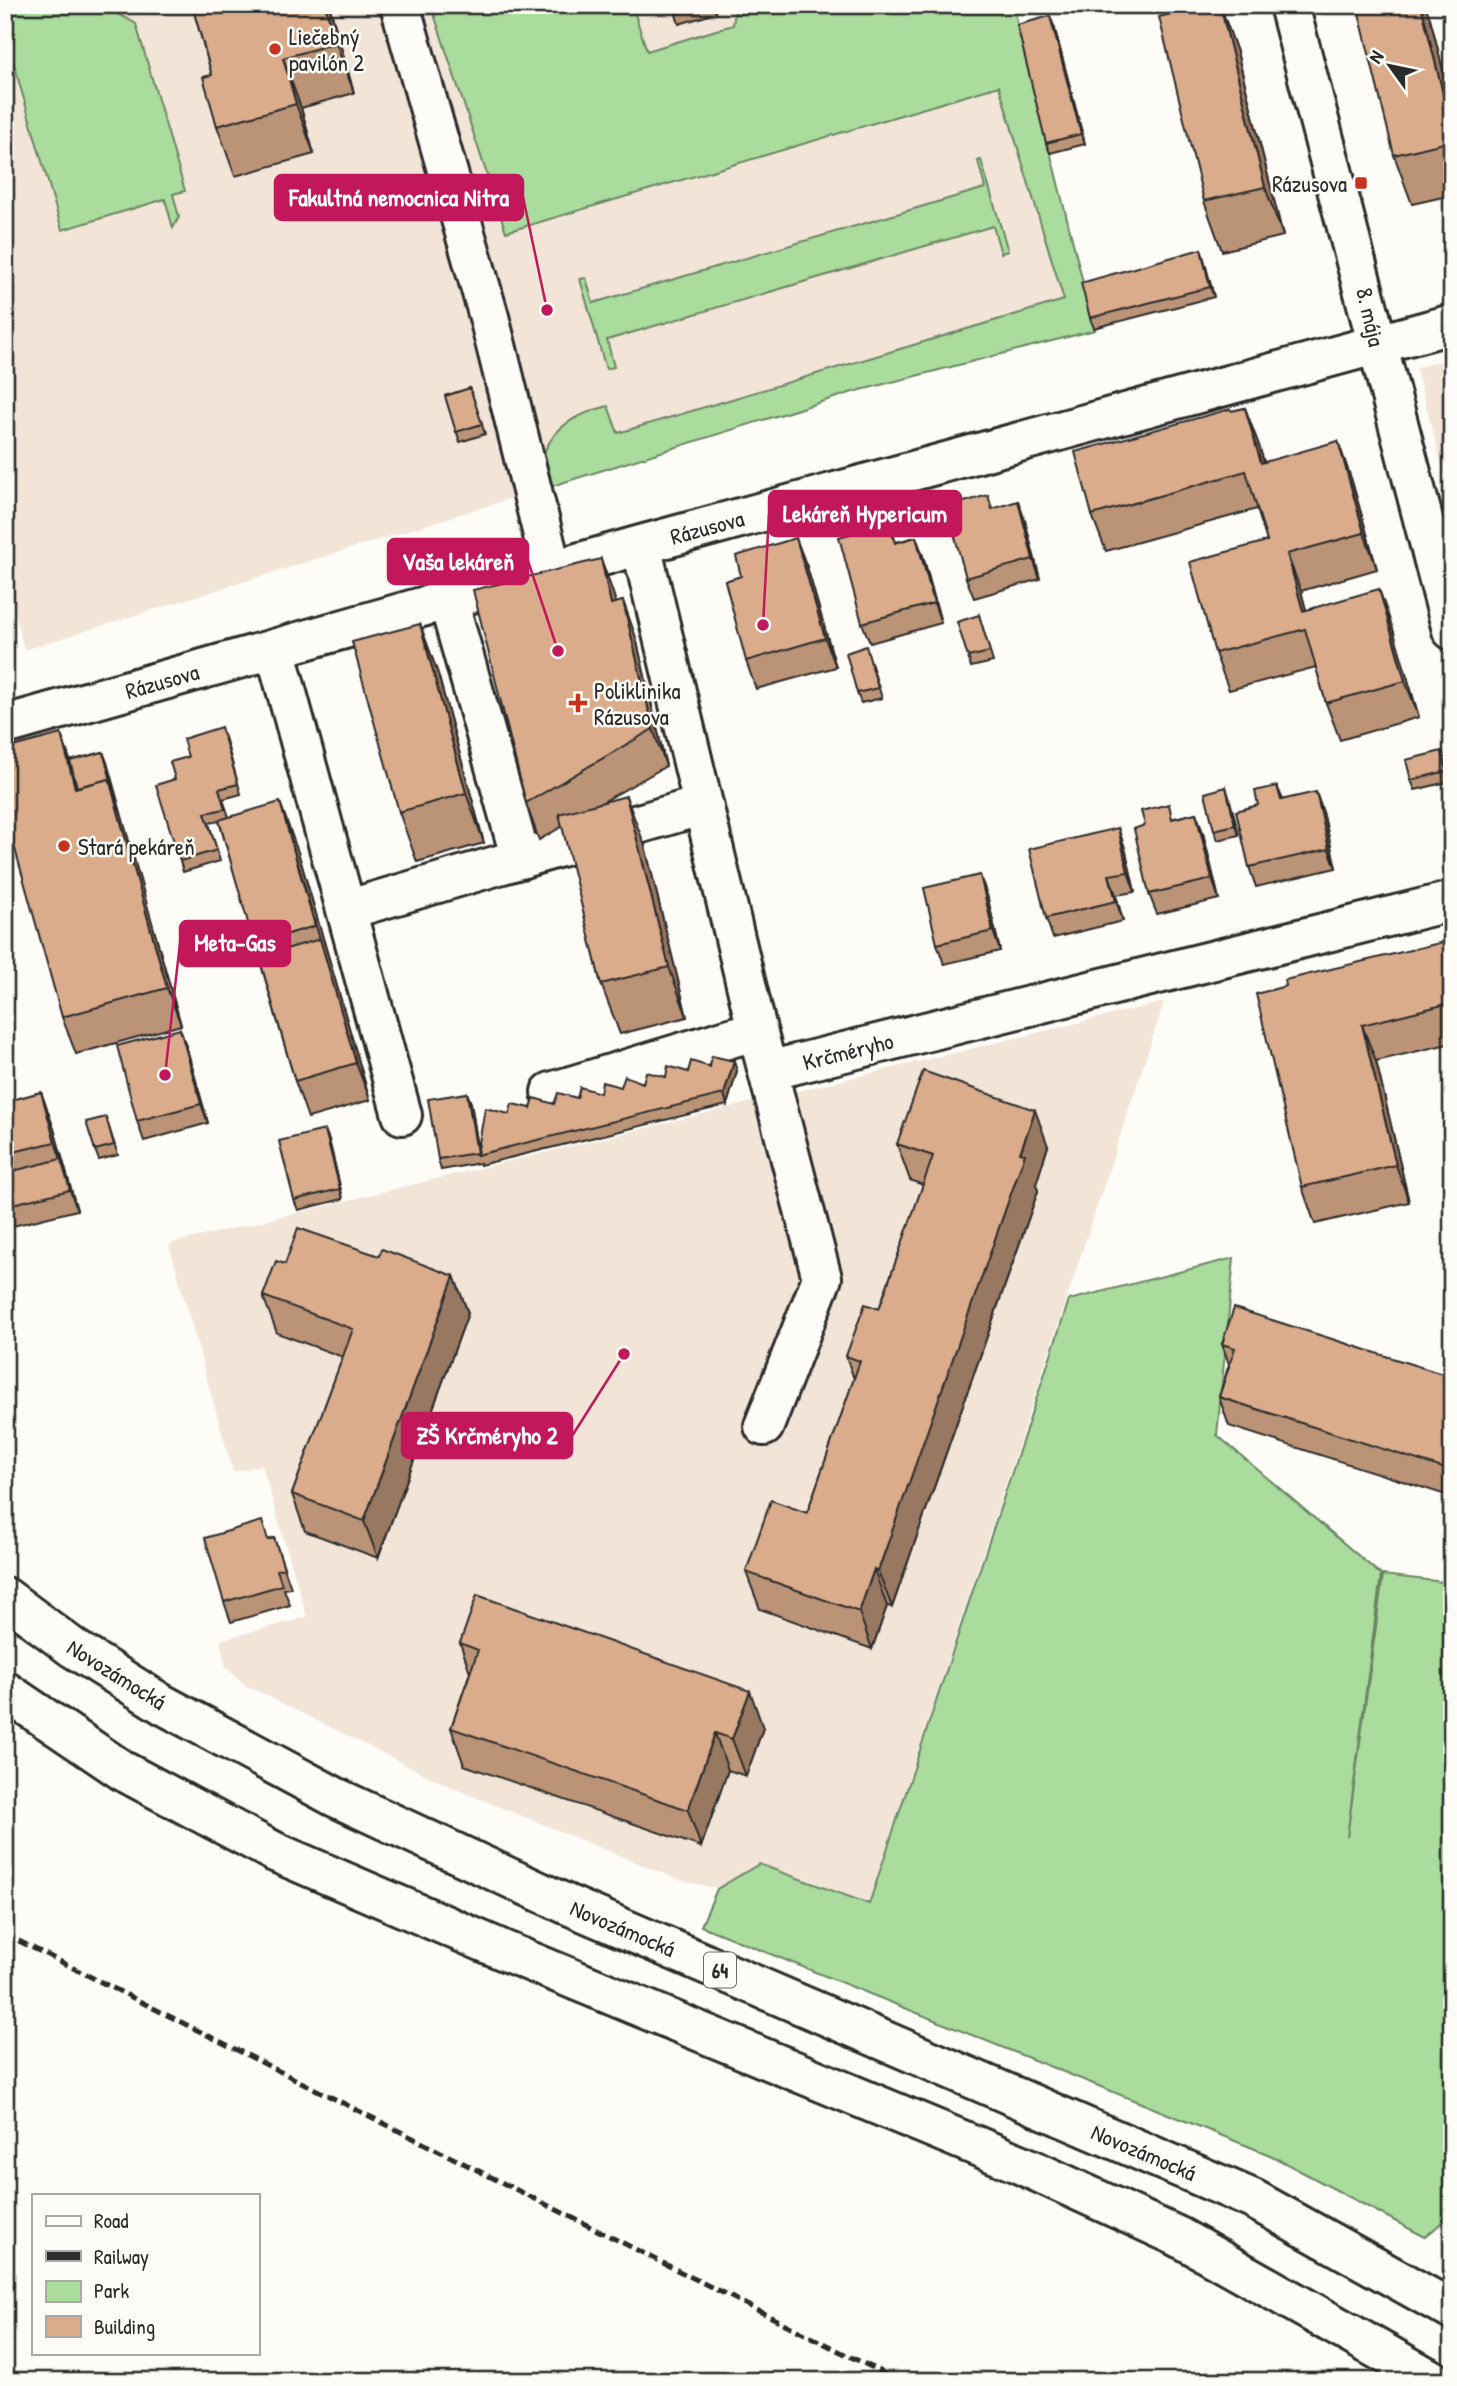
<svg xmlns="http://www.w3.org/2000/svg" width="1457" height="2386" font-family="'Patrick Hand',sans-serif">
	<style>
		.built { fill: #f2e4d7 }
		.green { fill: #a9dc9d; stroke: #6a8464; stroke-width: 2 }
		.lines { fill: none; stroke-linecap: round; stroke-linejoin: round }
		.minor-casing { stroke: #2b2b2b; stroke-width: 44 }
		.major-casing { stroke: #2b2b2b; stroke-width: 44 }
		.minor { stroke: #fdfcf7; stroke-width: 38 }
		.major { stroke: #fdfcf7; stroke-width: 38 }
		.rail { stroke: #2b2b2b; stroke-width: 5; stroke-dasharray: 10 5; stroke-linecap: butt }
		.wall { fill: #bb9478; stroke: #2b2b2b; stroke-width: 2 }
		.shaded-wall { fill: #997862; stroke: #2b2b2b; stroke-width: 2 }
		.building { fill: #daac8c; stroke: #2b2b2b; stroke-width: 2 }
		.poi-dot { fill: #c8321e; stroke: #fdfcf7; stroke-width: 2.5 }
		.labels { text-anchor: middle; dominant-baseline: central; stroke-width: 5; stroke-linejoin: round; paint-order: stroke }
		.shield { fill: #fdfcf7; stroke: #6a6a68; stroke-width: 2 }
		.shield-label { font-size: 21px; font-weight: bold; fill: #2b2b2b }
		.poi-label { font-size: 23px; fill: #2b2b2b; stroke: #fdfcf7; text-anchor: start }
		.street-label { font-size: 23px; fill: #2b2b2b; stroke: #fdfcf7 }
		.leader { fill: none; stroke: #c2185b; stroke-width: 2.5 }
		.callout-dot { fill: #c2185b; stroke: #fdfcf7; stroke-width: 2.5 }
		.callout { fill: #c2185b; stroke: #c2185b; stroke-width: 2.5 }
		.callout-label { font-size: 24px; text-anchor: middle; font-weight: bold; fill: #fff }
	</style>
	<rect width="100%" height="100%" fill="#fdfcf7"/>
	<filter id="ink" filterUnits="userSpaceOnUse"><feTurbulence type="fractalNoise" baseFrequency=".0143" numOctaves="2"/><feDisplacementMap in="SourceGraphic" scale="14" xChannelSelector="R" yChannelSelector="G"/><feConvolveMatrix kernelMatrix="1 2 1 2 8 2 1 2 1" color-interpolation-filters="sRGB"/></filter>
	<g filter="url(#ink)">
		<path class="built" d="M5 5H1013L1095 330 853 392 24 650 5 568Z
			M1452 357V504L1416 368Z
			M1164 1002 868 1903 759 1863 717 1888 682 1881 451 1787 245 1685 226 1667 220 1640 307 1617 262 1465 233 1472 169 1244Z"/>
		<path class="green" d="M5 5C48 5 103 0 136 24L185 191 173 194 179 217 173 228 165 199 62 230 5 34Z
			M431 5H632L647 51 733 25 736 5H1013L1095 330 853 392 552 486 543 455C555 424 578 414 608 406L618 433 1064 300 999 86 506 232Z
			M981 160 1008 251 1001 253 993 226 607 340 614 367 606 369 580 279 586 278 593 303 985 188 978 161Z
			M1234 1258 1217 1435 1381 1575 1347 1837 1383 1575 1452 1583V2214L1425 2237 1270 2155 701 1926 717 1889 759 1864 869 1904 1069 1300Z"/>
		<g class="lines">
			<g class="minor-casing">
				<path id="minor" d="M400 5 489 317 552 571
					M1289 5 1452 630
					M641 545 757 1030 822 1278 764 1426
					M448 600 521 859
					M275 649 402 1115
					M5 725 641 545 1452 324
					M346 910 703 805
					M768 1071 1452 901
					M551 1092 757 1030"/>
			</g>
			<g class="major-casing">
				<path id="major" d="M5 1597 73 1648 162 1704 335 1797 566 1904 1253 2199 1452 2310
					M5 1691 123 1771 275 1852 505 1951 1020 2164 1179 2237 1434 2381"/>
			</g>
			<use href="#minor" class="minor"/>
			<use href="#major" class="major"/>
			<path class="rail" d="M5 1934 899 2381"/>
		</g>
		<path class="wall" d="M192 5H329L354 93 301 108 314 154 235 176 217 126 212 75Z
			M673 5H713L716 13 679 24Z
			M1220 5 1237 52 1283 236 1222 251 1204 201Z
			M1430 18 1452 106V195L1412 204 1394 155Z
			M1054 26 1085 144 1050 153 1046 143Z
			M1201 249 1214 297 1094 328 1090 318Z
			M470 388 485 434 460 442 445 396Z
			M1245 408 1264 462 1351 478 1377 569 1301 591 1306 610 1392 626 1419 717 1340 740 1326 703 1316 667 1229 690 1215 653 1267 541 1257 509 1106 551 1092 515 1232 411Z
			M1018 501 1025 521 1040 579 974 598 966 578 993 509Z
			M889 523 896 542 916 537 923 556 941 623 870 643 862 623Z
			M601 559 616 603 623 601 636 638 666 766 603 802 645 846 687 1017 620 1034 601 984 563 826 539 840 526 803Z
			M807 567 836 667 756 689 746 661Z
			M979 615 993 662 971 667 968 657Z
			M420 624 438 674 484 843 417 862 399 812Z
			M869 656 882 698 861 703 857 693Z
			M61 734 70 761 103 752 181 1025 76 1054 62 1017Z
			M225 737 241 794 223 799 229 817 298 852 370 1100 308 1118 295 1081 219 821 209 823 220 861 183 872 180 861 175 779 188 757Z
			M1442 751 1451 781 1415 790 1411 780Z
			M1277 786 1283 800 1323 812 1336 868 1256 887 1249 867 1258 805Z
			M1226 787 1239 835 1218 840 1214 830Z
			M1196 813 1203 833 1219 899 1157 914 1149 894 1174 818Z
			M1118 828 1125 848 1135 892 1116 895 1123 921 1053 938 1046 918Z
			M987 895 1000 951 944 964 937 944Z
			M1452 940V1043L1376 1061 1409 1202 1315 1224 1302 1187 1286 986Z
			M180 1029 187 1049 208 1123 144 1141 137 1121Z
			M734 1061 737 1071 727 1105 480 1165V1163L441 1170 438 1159 467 1093 471 1103 478 1147 509 1114 621 1087Z
			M41 1092 54 1129 77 1210 5 1228V1102Z
			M109 1127 118 1155 99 1160 95 1150Z
			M325 1130 329 1140 343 1199 298 1210 294 1200Z
			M897 1144 1048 1146 1036 1184 1038 1191 892 1607 887 1606 872 1649 760 1609 746 1572 807 1513 854 1379 846 1356 879 1309 923 1185 910 1180Z
			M379 1256 454 1276 468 1313 378 1558 305 1531 292 1494 343 1357 277 1333 263 1296 285 1264Z
			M1222 1344 1452 1377V1497L1229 1426 1219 1397 1229 1364Z
			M274 1538 291 1588 284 1589 290 1605 231 1622 224 1602 269 1540Z
			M460 1643 763 1728 746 1776 728 1770 701 1847 464 1765 451 1728 470 1672Z"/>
		<path class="shaded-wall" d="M325 5H329L354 93 336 43Z
			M1220 5 1237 52 1283 236 1265 187Z
			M1421 5H1425L1430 18 1452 106V130Z
			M1050 16 1054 26 1085 144 1081 134Z
			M283 58 301 108 314 154 296 104Z
			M1201 249 1204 259 1214 297 1210 287Z
			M1245 408 1259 445 1275 500 1261 463Z
			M1338 441 1351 478 1377 569 1364 533Z
			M1018 501 1025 521 1040 579 1033 559Z
			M916 537 923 556 941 623 934 603Z
			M796 538 807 567 836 667 825 638Z
			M1287 554 1301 591 1316 648 1303 611Z
			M601 559 614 596 624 641 611 604Z
			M1379 589 1392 626 1419 717 1405 681Z
			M623 601 636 638 666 766 653 729Z
			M420 624 438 674 484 843 466 793Z
			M61 734 74 771 86 814 75 788Z
			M103 752 107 762 122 816 118 805Z
			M109 779 122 816 181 1025 167 988Z
			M1226 787 1229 797 1239 835 1235 825Z
			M1316 792 1323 812 1336 868 1329 849Z
			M626 796 645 846 687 1017 669 967Z
			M280 802 298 852 370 1100 356 1063Z
			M1196 813 1203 833 1219 899 1212 879Z
			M1118 828 1125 848 1135 892 1128 872Z
			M980 875 987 895 1000 951 993 931Z
			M1109 875 1116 895 1123 921 1116 901Z
			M1362 1025 1376 1061 1409 1202 1396 1165Z
			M180 1029 187 1049 208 1123 201 1104Z
			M734 1061 737 1071 727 1105 724 1094Z
			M41 1092 54 1129 68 1179 55 1142Z
			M467 1093 471 1103 479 1154 477 1155Z
			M1035 1110 1048 1146 1036 1184 1038 1191 892 1607 878 1571Z
			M325 1130 329 1140 343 1199 340 1189Z
			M61 1159 68 1179 77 1210 70 1190Z
			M454 1276 468 1313 378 1558 364 1521Z
			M874 1569 887 1606 872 1649 859 1612Z
			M750 1691 763 1728 746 1776 732 1739Z
			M715 1733 728 1770 701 1847 688 1810Z"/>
		<path class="building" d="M192 5H325L336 43 283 58 296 104 217 126 203 77 212 75Z
			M673 5H704L676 14Z
			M1205 5H1220L1265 187 1204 201 1159 17Z
			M1357 5H1421L1452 130V141L1394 155Z
			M1050 16 1081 134 1046 143 1017 25Z
			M1201 249 1210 287 1090 318 1081 283Z
			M470 388 482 424 456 432 445 396Z
			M1245 408 1261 463 1338 441 1364 533 1287 554 1303 611 1379 589 1405 681 1326 703 1305 629 1215 653 1190 562 1267 541 1246 471 1092 515 1075 452 1230 409 1232 411Z
			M988 495 992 509 1018 501 1033 559 966 578 947 507Z
			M889 523 895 543 916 537 934 603 862 623 839 537Z
			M796 538 825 638 746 661 725 581 741 576 736 556Z
			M601 559 611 604 623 601 653 729 526 803 473 590Z
			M979 615 990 652 968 657 957 622Z
			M420 624 466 793 399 812 352 642Z
			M866 646 878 688 857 693 846 653Z
			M221 727 238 784 219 789 225 809 205 813 217 850 180 861 156 785 175 779 170 762 188 757 183 739Z
			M61 734 75 788 109 779 167 988 62 1017 5 813V749Z
			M1442 751 1447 771 1411 780 1406 760Z
			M103 752 118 805 109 779 77 787 70 761Z
			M1277 786 1281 800 1316 792 1329 849 1249 867 1236 811 1258 805 1255 791Z
			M1226 787 1235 825 1214 830 1205 793Z
			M626 796 669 967 601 984 559 814Z
			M280 802 315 926 254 944 219 820Z
			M1169 804 1172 819 1196 813 1212 879 1149 894 1134 829 1145 825 1141 811Z
			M1118 828 1128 872 1109 875 1116 901 1046 918 1029 849Z
			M980 875 993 931 937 944 924 888Z
			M320 939 356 1063 295 1081 259 957Z
			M1452 940V996L1446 998 1447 1004 1362 1025 1396 1165 1302 1187 1256 994 1286 986 1285 980Z
			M180 1029 201 1104 137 1121 117 1046Z
			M712 1056 734 1061 724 1094 477 1155 485 1108 509 1114 512 1104 531 1108 534 1098 554 1104 558 1093 577 1098 580 1087 600 1093 602 1082 621 1087 625 1076 643 1083 646 1072 666 1077 668 1066 688 1072 691 1061 710 1067Z
			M923 1071 1035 1110 1020 1153 1025 1154 878 1571 874 1569 859 1612 746 1572 771 1500 807 1513 860 1361 846 1356 865 1304 879 1309 933 1156 897 1144Z
			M41 1092 55 1142 5 1154V1102Z
			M467 1093 477 1153 438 1159 428 1099Z
			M106 1117 114 1145 95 1150 86 1122Z
			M325 1130 340 1189 294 1200 279 1141Z
			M61 1159 70 1190 5 1206V1173Z
			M298 1228 379 1256 382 1249 454 1276 364 1521 292 1494 353 1329 263 1296 276 1261 285 1264Z
			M1234 1308 1452 1377V1471L1219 1397 1235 1348 1222 1344Z
			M262 1521 268 1540 274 1538 284 1568 277 1570 282 1585 224 1602 205 1538Z
			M477 1595 750 1691 732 1739 715 1733 688 1810 451 1728 478 1650 460 1643Z"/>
	</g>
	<g class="poi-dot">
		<circle cx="275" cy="49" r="7"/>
		<rect x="1354" y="176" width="14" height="14" rx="3.5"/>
		<path d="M574.5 692.5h7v7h7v7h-7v7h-7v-7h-7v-7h7z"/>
		<circle cx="64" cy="846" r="7"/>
	</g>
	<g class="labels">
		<rect class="shield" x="704" y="1952.5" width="32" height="35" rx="5"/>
		<g class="shield-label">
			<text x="720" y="1970">64</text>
		</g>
		<g class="poi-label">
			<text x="289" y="36">Liečebný<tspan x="289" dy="26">pavilón 2</tspan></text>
			<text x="1347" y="183" text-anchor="end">Rázusova</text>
			<text x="594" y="690">Poliklinika<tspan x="594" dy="26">Rázusova</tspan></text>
			<text x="78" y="846">Stará pekáreň</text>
		</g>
		<g class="street-label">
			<text transform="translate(1371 317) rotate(77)">8. mája</text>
			<text transform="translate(707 527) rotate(-15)">Rázusova</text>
			<text transform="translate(162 681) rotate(-16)">Rázusova</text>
			<text transform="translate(848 1051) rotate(-14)">Krčméryho</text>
			<text transform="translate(117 1674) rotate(32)">Novozámocká</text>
			<text transform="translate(623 1928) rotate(23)">Novozámocká</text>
			<text transform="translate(1144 2152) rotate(23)">Novozámocká</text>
		</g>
	</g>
	<path class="leader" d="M547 310L523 197M763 625L769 514M558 651L528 561M165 1075L180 943M624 1354L572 1436"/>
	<g class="callout-dot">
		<circle cx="547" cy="310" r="7"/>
		<circle cx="763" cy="625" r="7"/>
		<circle cx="558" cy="651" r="7"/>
		<circle cx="165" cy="1075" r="7"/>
		<circle cx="624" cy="1354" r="7"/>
	</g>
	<g class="callout">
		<rect x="275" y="175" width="248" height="45" rx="7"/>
		<rect x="769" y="491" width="192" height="45" rx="7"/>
		<rect x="388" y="539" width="140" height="45" rx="7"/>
		<rect x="180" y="921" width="110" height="45" rx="7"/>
		<rect x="402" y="1413" width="170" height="45" rx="7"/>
	</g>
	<g class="callout-label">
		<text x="399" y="206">Fakultná nemocnica Nitra</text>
		<text x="865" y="522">Lekáreň Hypericum</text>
		<text x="458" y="570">Vaša lekáreň</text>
		<text x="235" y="951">Meta-Gas</text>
		<text x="487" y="1444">ZŠ Krčméryho 2</text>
	</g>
	<rect width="1457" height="2386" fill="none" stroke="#fdfcf7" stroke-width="28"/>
	<rect x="14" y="14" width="1429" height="2358" fill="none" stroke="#2b2b2b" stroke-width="2.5" filter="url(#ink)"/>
	<rect x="32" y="2194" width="228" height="161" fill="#fdfcf7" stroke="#a9a8a5" stroke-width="2"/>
	<rect x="46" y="2216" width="35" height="10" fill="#fdfcf7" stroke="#a9a8a5" stroke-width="2"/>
	<text x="94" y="2228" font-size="21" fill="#2b2b2b">Road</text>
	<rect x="46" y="2251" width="35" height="10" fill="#2b2b2b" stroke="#a9a8a5" stroke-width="2"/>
	<text x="94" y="2264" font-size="21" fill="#2b2b2b">Railway</text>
	<rect x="46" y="2281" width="35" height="21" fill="#a9dc9d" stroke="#a9a8a5" stroke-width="2"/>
	<text x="94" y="2298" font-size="21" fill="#2b2b2b">Park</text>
	<rect x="46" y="2316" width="35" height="21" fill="#daac8c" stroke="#a9a8a5" stroke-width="2"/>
	<text x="94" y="2334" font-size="21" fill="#2b2b2b">Building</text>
	<g transform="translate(1390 66) rotate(303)" stroke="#fdfcf7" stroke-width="5" paint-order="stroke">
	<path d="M0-5L12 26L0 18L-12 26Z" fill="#2b2b2b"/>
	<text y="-10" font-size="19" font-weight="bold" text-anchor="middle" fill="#2b2b2b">N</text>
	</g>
</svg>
